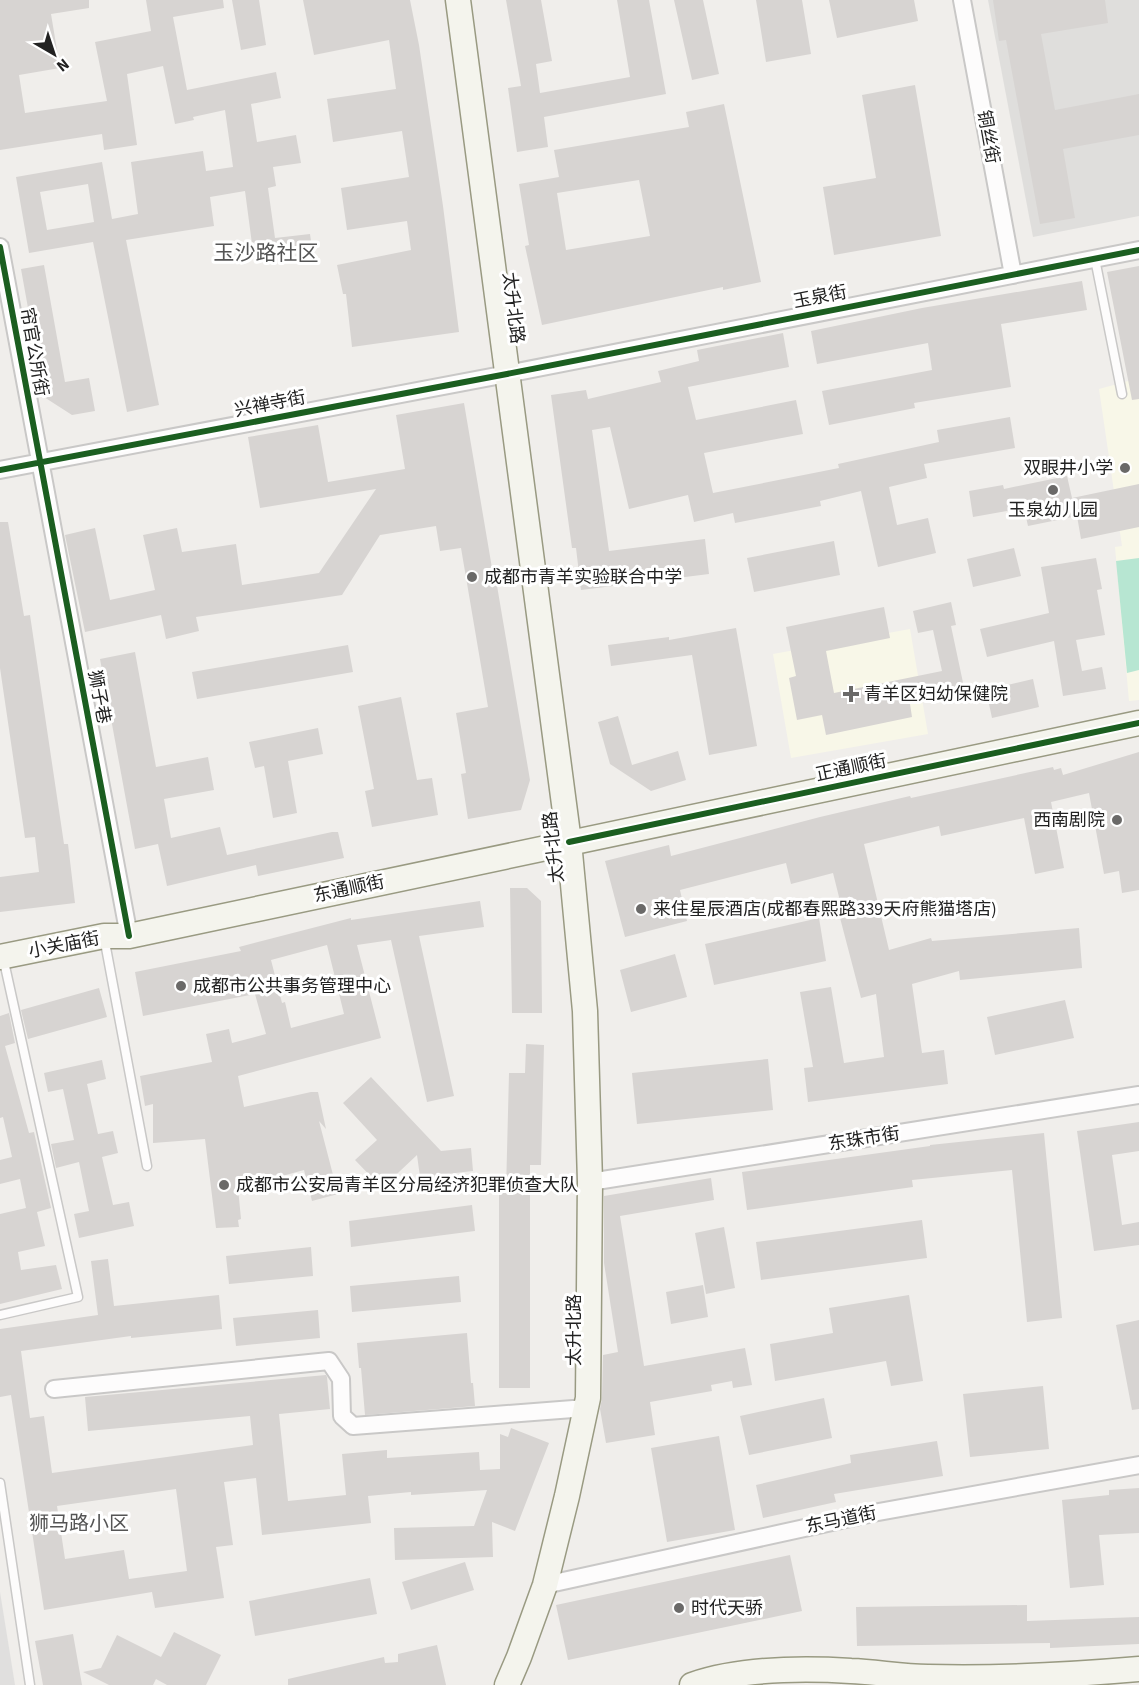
<svg xmlns="http://www.w3.org/2000/svg" width="1139" height="1685" font-family="'Source Sans 3','Noto Sans SC',sans-serif">
	<style>
		.residential { fill: #dfdedc }
		.education { fill: #f8f7e8 }
		.pitch { fill: #b7e6d2 }
		.parking { fill: #e0dfde }
		.building { fill: #d7d4d2; fill-rule: evenodd }
		.lines { fill: none; stroke-linecap: round; stroke-linejoin: round }
		.lane-casing { stroke: #c9c8c7; stroke-width: 11 }
		.street-casing { stroke: #c9c8c7; stroke-width: 20 }
		.secondary-casing { stroke: #999a82; stroke-width: 27 }
		.lane { stroke: #fdfcfc; stroke-width: 8 }
		.street { stroke: #fdfcfc; stroke-width: 16 }
		.secondary { stroke: #f4f4ed; stroke-width: 24 }
		.cycleway-casing { stroke: #fff; stroke-width: 10 }
		.cycleway { stroke: #1b5e20; stroke-width: 6 }
		.poi-dot { fill: #6a6968; stroke: #fff; stroke-width: 2 }
		.labels { text-anchor: middle; dominant-baseline: central; stroke-width: 6; stroke-linejoin: round; paint-order: stroke }
		.street-label { font-size: 18px; fill: #222; stroke: #fff }
		.poi-label { font-size: 18px; fill: #222; stroke: #fff; text-anchor: start }
		.neighbourhood-label { font-size: 20px; fill: #555; stroke: #fff }
		.quarter-label { font-size: 21px; fill: #555; stroke: #fff }
	</style>
	<rect width="100%" height="100%" fill="#f0eeeb"/>
	<path class="residential" d="M988 0H1139V216L1033 237Z"/>
	<path class="education" d="M1139 378V700L1129 701 1115 547 1122 546 1099 389Z
		M910 629 928 734 791 758 773 654Z"/>
	<path class="pitch" d="M1139 558V670L1127 673 1116 561Z"/>
	<path class="parking" d="M0 1592 15 1685H0Z"/>
	<path class="building" d="M0 0H89V8L51 14 60 68 19 75 25 113 107 101 95 42 151 31 146 0H223L224 8 173 17 187 90 276 72 281 98 251 104 257 142 296 135 301 163 273 167 276 186 268 188 275 238 310 234 312 248 239 259 237 242 252 244 245 191 210 197 214 226 126 240 159 405 127 412 93 242 29 253 16 177 102 162 112 219 138 214 131 162 203 151 206 171 233 167 225 110 193 117 194 120 175 124 163 66 127 74 137 145 104 150 102 134 0 150ZM88 184 94 222 47 230 40 192Z
		M232 0H259L266 45 241 50Z
		M303 0H410L419 45 443 206 459 332 352 347 346 294H343L337 265 411 250 407 221 347 230 341 188 409 177 402 131 333 142 327 99 396 89 389 40 314 55Z
		M506 0H541L552 61 536 64 540 93 630 77 617 0H649L666 94 544 117 548 147 517 152 508 88 521 86Z
		M674 0H703L719 74 692 80Z
		M756 0H802L811 54 766 62Z
		M829 0H914L918 21 837 38Z
		M993 0H1105L1108 23 1041 34 1055 110 1139 94V135L1063 149 1075 218 1040 224 1006 40 999 41Z
		M915 85 941 236 834 255 823 187 876 178 862 95Z
		M724 104 761 282 723 290V287L542 325 525 246 529 245 519 184 559 177 554 150 689 127 686 112ZM639 180 650 236 566 250 557 193Z
		M44 265 65 382 89 378 95 411 72 415 44 397 21 269Z
		M1139 266V399L1132 400 1107 272Z
		M1082 281 1087 310 1001 324 1011 387 914 403 915 408 829 425 822 391 932 370 928 343 817 364 811 331 922 308Z
		M783 333 789 367 688 387 696 420 796 400 803 434 704 453 713 493 839 468 838 464 939 442 937 430 1010 417 1015 448 924 464 927 478 889 487 897 525 928 518 936 553 878 567 861 491 820 501 821 506 735 523 733 513 694 522 688 495 629 509 610 427 592 430 609 551 705 539 709 574 581 590 576 548H572L551 395 586 390 588 399 661 382 658 371 699 361 697 350Z
		M464 403 492 568H494L530 780 521 810 468 819 461 774 466 773 456 713 488 707 461 548 440 551 436 526 380 535 342 595 196 617 199 631 166 639 161 615 85 632 65 535 95 528 110 600 155 590 143 535 177 528 182 552 236 544 242 585 319 573 376 489 260 508 248 437 318 425 328 482 405 469 396 415Z
		M1067 476 1072 498 1139 484V527L1081 539 1077 516 1028 526 1024 508 973 517 969 491 1003 485 1004 489Z
		M0 522H8L24 616 30 615 64 844H68L75 903 0 912V877L39 872 35 837 25 838 0 668Z
		M834 541 840 575 754 592 747 558Z
		M1014 548 1021 576 973 587 967 559Z
		M1096 558 1102 589 1097 590 1105 635 1076 640 1082 671 1102 667 1106 689 1063 696 1054 641 987 657 980 629 1049 613 1041 567Z
		M951 602 956 625 951 626 965 692 910 704 912 717 826 735 822 715 797 720 789 678 796 676 786 627 884 607 890 638 826 651 834 693 942 671 933 630 918 633 913 611Z
		M736 628 757 746 709 755 692 655 611 666 608 645 669 637V640Z
		M348 645 353 672 197 699 192 672Z
		M135 652 156 767 208 757 214 790 164 799 171 838 220 827 227 855 332 832H338L344 858 258 876 256 865 167 886 158 844 135 849 100 659Z
		M1033 679 1039 707 992 718 986 690Z
		M401 697 417 780 432 778 438 815 372 827 365 791 374 789 358 706Z
		M618 716 632 765 678 751 686 780 651 791 610 764 598 722Z
		M318 728 323 754 288 761 297 813 273 818 264 766 255 768 249 742Z
		M1139 752V890L1122 893 1119 871 1104 874 1089 793 1051 802 1064 868 1035 874 1024 818 941 836 939 826 864 844 889 950 931 938 932 941 1079 928 1082 968 960 980 959 971 912 984 922 1053 944 1050 948 1084 808 1102 804 1068 813 1067 800 992 831 987 844 1063 884 1057 876 994 861 998 839 914 843 913 833 873 791 884 786 863 680 890 687 921 625 937 605 861 669 845 671 856 820 817 910 796 911 798 1053 767 1054 770 1061 768 1063 775Z
		M510 888H527L541 901 542 1013H512Z
		M480 901 484 927 419 936 454 1096 427 1102 391 940 357 945 381 1038 238 1076 244 1107 311 1092H318L326 1129 319 1121 338 1194 312 1201 304 1170 238 1188 241 1219 238 1220 239 1227 216 1228 205 1139 153 1143V1104L145 1106 140 1076 212 1062 206 1034 229 1029 232 1043 266 1034 255 994 143 1016 135 972 241 951 239 947 351 918V920ZM327 945 344 1014 291 1028 285 1002 282 1003 271 960Z
		M819 918 826 961 714 985 705 944Z
		M675 954 687 997 631 1012 620 970Z
		M99 988 107 1017 28 1039 21 1010Z
		M1065 1000 1074 1038 995 1055 987 1017Z
		M9 1013 15 1043 5 1046 29 1133 34 1132 51 1208 37 1212 45 1246 18 1252 21 1270 56 1265 62 1289 0 1304V1214L26 1208 20 1179 0 1184V1160L12 1157 3 1117 0 1118V1016Z
		M526 1044 544 1045 541 1165H530V1388H499V1191H506L509 1073H525Z
		M768 1059 773 1110 637 1124 632 1073Z
		M102 1060 106 1079 87 1084 98 1134 113 1131 118 1153 102 1157 113 1205 129 1202 134 1226 79 1238 74 1214 89 1211 79 1162 56 1168 51 1144 74 1140 63 1089 48 1092 44 1073Z
		M371 1077 441 1151 471 1148 473 1171 420 1177 417 1155 382 1188 355 1160 377 1140 343 1103Z
		M1139 1122V1151L1112 1155 1122 1225 1139 1222V1245L1094 1251 1077 1131Z
		M1044 1133 1062 1318 1027 1322 1012 1170 912 1180 913 1187 747 1210 742 1172 930 1146V1145Z
		M711 1178 714 1200 620 1216 644 1366 745 1348 752 1385 733 1388 732 1381 711 1385 712 1391 650 1402 655 1435 606 1443 600 1409 602 1398 603 1355 618 1352 604 1263V1196Z
		M472 1205 475 1231 351 1247 349 1221Z
		M922 1220 927 1258 761 1280 756 1242Z
		M724 1227 735 1288 706 1294 695 1233Z
		M311 1247 313 1276 229 1284 226 1256Z
		M108 1259 114 1306 219 1295 222 1329 131 1338V1336L21 1351 30 1418 44 1416 52 1473 253 1445 250 1416 88 1431 85 1397 326 1375 327 1377 330 1409 279 1414 288 1501 346 1495 342 1454 387 1450V1458L479 1452 480 1470 500 1469V1434L508 1437 511 1428 549 1443 515 1531 492 1522 493 1557 395 1560 394 1528 474 1526 487 1490 411 1495V1492L368 1496 371 1523 262 1535 256 1478 224 1482 233 1545 216 1547 224 1598 155 1608 152 1592 44 1610 11 1395 0 1397V1329L98 1315 91 1261ZM176 1489 187 1571 129 1579 124 1550 65 1559 57 1506Z
		M459 1276 461 1302 352 1312 350 1286Z
		M703 1285 708 1317 671 1324 666 1292Z
		M909 1295 923 1381 891 1386 886 1361 775 1381 770 1344 833 1333 829 1308Z
		M318 1310 320 1338 236 1346 233 1318Z
		M1139 1320V1409L1132 1410 1116 1325Z
		M467 1333 471 1383H473L475 1406 365 1415 361 1368H359L357 1343Z
		M1043 1386 1049 1449 970 1457 963 1394Z
		M824 1398 832 1438 749 1455 740 1416Z
		M719 1436 735 1530 667 1542 651 1448Z
		M937 1441 943 1476 834 1494 836 1502 763 1518 756 1485 851 1463 850 1455Z
		M1139 1488V1533L1099 1535 1104 1585 1070 1588 1062 1500 1109 1495V1490Z
		M790 1555 802 1611 568 1660 556 1605Z
		M465 1562 474 1590 411 1610 402 1582Z
		M370 1578 377 1614 255 1636 249 1601Z
		M1027 1605V1621L1139 1617V1644L1050 1648V1643L857 1646 856 1607Z
		M174 1632 221 1655 206 1685H167L156 1679 153 1685H109L83 1672 101 1668 117 1635 161 1657Z
		M73 1634 82 1685H43L35 1641Z
		M437 1645 446 1685H288V1679L384 1657 385 1663 398 1662V1654Z"/>
	<g class="lines">
		<g class="lane-casing">
			<path id="lane" d="M1095 259 1122 394
				M104 937 147 1166
				M0 1315 78 1297 3 957
				M0 1483 30 1685"/>
		</g>
		<g class="street-casing">
			<path id="street" d="M962 0 1013 275
				M0 247 129 936
				M0 470 507 374 1139 250
				M590 1182 1139 1095
				M54 1389 329 1361 341 1379 342 1416 353 1426 586 1408
				M545 1585 873 1513 1139 1465"/>
		</g>
		<g class="secondary-casing">
			<path id="secondary" d="M458 0 569 842 585 1011 590 1182 588 1398 567 1496 545 1585 519 1657 507 1685
				M0 957 104 936H129L1139 723
				M692 1685C738 1669 802 1668 851 1671 877 1672 902 1677 928 1677 999 1679 1069 1675 1139 1669"/>
		</g>
		<use href="#lane" class="lane"/>
		<use href="#street" class="street"/>
		<use href="#secondary" class="secondary"/>
		<g class="cycleway-casing">
			<path id="cycleway" d="M0 247 129 936
				M0 470 507 374 1139 250
				M569 842 1139 723"/>
		</g>
		<use href="#cycleway" class="cycleway"/>
	</g>
	<g class="poi-dot">
		<circle cx="1125" cy="468" r="6"/>
		<circle cx="1053" cy="490" r="6"/>
		<circle cx="472" cy="577" r="6"/>
		<path d="M848 685h6v6h6v6h-6v6h-6v-6h-6v-6h6z"/>
		<circle cx="1117" cy="820" r="6"/>
		<circle cx="641" cy="909" r="6"/>
		<circle cx="181" cy="986" r="6"/>
		<circle cx="224" cy="1185" r="6"/>
		<circle cx="679" cy="1608" r="6"/>
	</g>
	<g class="labels">
		<g class="street-label">
			<text transform="translate(988 137) rotate(80)">铜丝街</text>
			<text transform="translate(820 297) rotate(-11)">玉泉街</text>
			<text transform="translate(513 308) rotate(83)">太升北路</text>
			<text transform="translate(34 352) rotate(80)">帘官公所街</text>
			<text transform="translate(270 404) rotate(-11)">兴禅寺街</text>
			<text transform="translate(99 697) rotate(79)">狮子巷</text>
			<text transform="translate(851 768) rotate(-12)">正通顺街</text>
			<text transform="translate(554 847) rotate(-96)">太升北路</text>
			<text transform="translate(349 889) rotate(-12)">东通顺街</text>
			<text transform="translate(64 945) rotate(-11)">小关庙街</text>
			<text transform="translate(864 1139) rotate(-9)">东珠市街</text>
			<text transform="translate(574 1330) rotate(-90)">太升北路</text>
			<text transform="translate(841 1520) rotate(-12)">东马道街</text>
		</g>
		<g class="poi-label">
			<text x="1113" y="468" text-anchor="end">双眼井小学</text>
			<text x="1053" y="510" text-anchor="middle">玉泉幼儿园</text>
			<text x="484" y="577">成都市青羊实验联合中学</text>
			<text x="864" y="694">青羊区妇幼保健院</text>
			<text x="1105" y="820" text-anchor="end">西南剧院</text>
			<text x="653" y="909">来住星辰酒店(成都春熙路339天府熊猫塔店)</text>
			<text x="193" y="986">成都市公共事务管理中心</text>
			<text x="236" y="1185">成都市公安局青羊区分局经济犯罪侦查大队</text>
			<text x="691" y="1608">时代天骄</text>
		</g>
		<g class="neighbourhood-label">
			<text x="79" y="1524">狮马路小区</text>
		</g>
		<g class="quarter-label">
			<text x="266" y="253">玉沙路社区</text>
		</g>
	</g>
	<g transform="translate(54 54) rotate(141)" stroke="#ffffff" stroke-width="4.5" paint-order="stroke">
	<path d="M0-4.5L10 22L0 15L-10 22Z" fill="#222222"/>
	<text y="-9" font-size="16" font-weight="bold" text-anchor="middle" fill="#222222">N</text>
	</g>
</svg>
